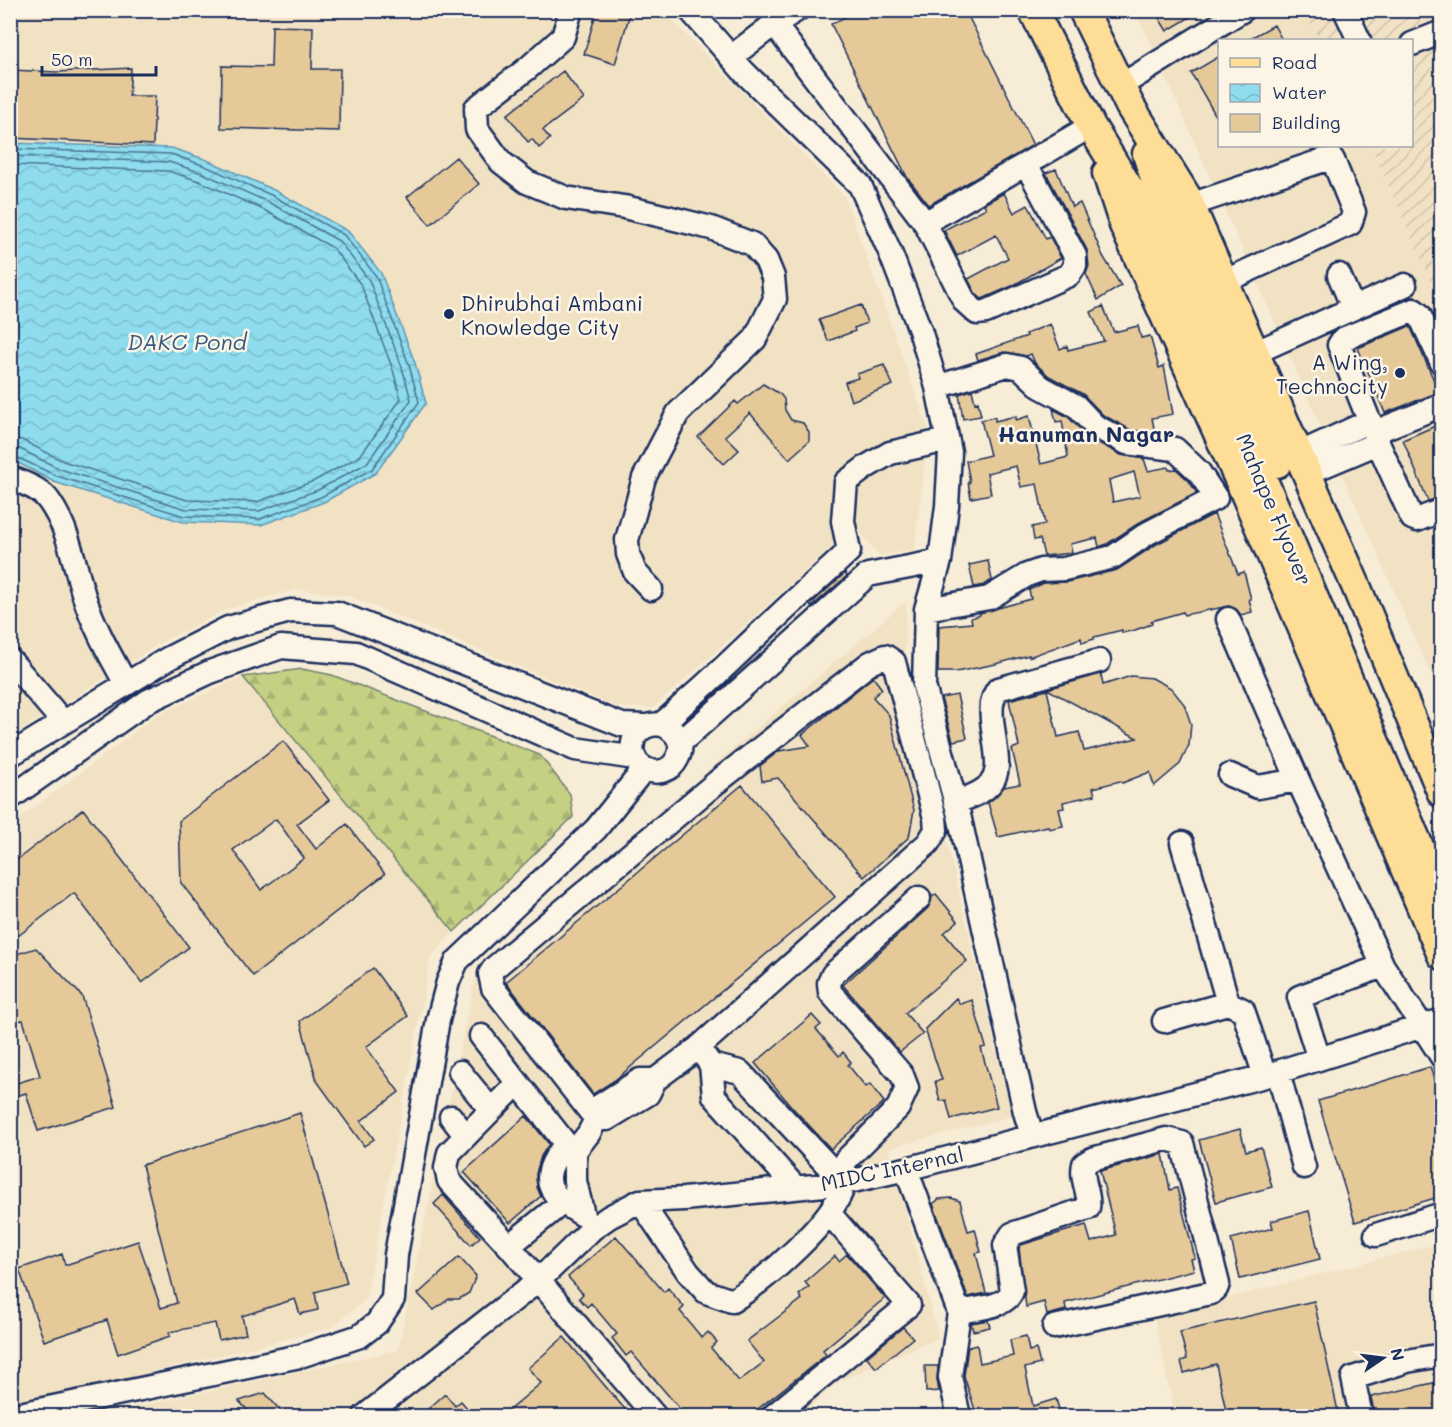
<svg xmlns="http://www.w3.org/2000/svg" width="1452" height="1427" font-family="Mali,sans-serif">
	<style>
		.built { fill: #f2e2c4 }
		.industrial { fill: url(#industrial-furrows) }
		.forest { fill: url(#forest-firs); stroke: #708070; stroke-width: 1.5 }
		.water { fill: url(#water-waves); stroke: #6097b4; stroke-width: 1.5 }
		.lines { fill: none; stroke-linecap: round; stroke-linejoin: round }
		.shore { stroke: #497497; stroke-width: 1.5 }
		.building { fill: #e5c999; stroke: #1b2f5e; stroke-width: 1.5; fill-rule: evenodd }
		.minor-casing { stroke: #1b2f5e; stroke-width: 27 }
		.major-casing { stroke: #1b2f5e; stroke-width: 33 }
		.minor { stroke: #fcf5e5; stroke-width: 22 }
		.major { stroke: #fedd96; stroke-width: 28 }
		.poi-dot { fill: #1b2f5e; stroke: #fcf5e5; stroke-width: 2 }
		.labels { text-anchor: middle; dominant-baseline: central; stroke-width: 5; stroke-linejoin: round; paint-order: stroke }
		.poi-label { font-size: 21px; fill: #1b2f5e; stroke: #fcf5e5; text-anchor: start }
		.street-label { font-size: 21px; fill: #1b2f5e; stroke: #fcf5e5 }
		.water-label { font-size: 22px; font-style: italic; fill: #385a82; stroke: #fcf5e5 }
		.neighbourhood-label { font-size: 22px; font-weight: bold; fill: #1b2f5e; stroke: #fcf5e5 }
	</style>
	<defs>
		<pattern id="industrial-furrows" width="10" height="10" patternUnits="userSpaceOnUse" patternTransform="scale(1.5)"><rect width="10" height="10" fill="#f2e2c4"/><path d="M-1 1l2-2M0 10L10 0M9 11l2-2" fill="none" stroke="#cfc2ab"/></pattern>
		<pattern id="forest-firs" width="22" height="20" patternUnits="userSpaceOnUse" patternTransform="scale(1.5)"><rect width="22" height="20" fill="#c5d083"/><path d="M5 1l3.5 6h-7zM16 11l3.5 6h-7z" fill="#a9b374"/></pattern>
		<pattern id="water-waves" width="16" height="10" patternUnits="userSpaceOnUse" patternTransform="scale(1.5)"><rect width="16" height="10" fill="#8edced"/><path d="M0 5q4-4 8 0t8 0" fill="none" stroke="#7abdce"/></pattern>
	</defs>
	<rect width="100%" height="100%" fill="#f7ecd6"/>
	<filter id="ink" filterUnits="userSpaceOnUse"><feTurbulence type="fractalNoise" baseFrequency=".0167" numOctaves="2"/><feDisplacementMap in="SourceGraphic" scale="12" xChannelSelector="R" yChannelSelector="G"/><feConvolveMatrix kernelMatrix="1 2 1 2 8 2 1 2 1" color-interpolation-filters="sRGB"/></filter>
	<g filter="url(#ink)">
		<path class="built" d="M11 11H663L845 197 929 431 914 551 878 555 855 526 653 708 617 707 349 596 297 589 228 609 162 642 11 737Z
			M1134 11H1441L1412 40H1220V146H1371L1441 305V697L1147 35Z
			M906 601 905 665 1012 1116 889 1148 939 1338 837 1382 800 1416H96L398 1350 477 968Z
			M243 677 454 932 431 956 366 1299 331 1328 11 1407V825L157 715Z
			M1441 1243V1416H1175L1154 1317Z"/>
		<path class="industrial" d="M1304 11H1441V305L1371 146H1412V40H1320Z"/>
		<path class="forest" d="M302 669 332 675 540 755 570 794 573 817 454 932 243 677Z"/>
		<path class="water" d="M10 143 172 148 207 160 274 190 348 231 381 273 415 363 426 403 376 473 324 502 261 525 183 522 54 482 11 459Z"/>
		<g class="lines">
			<path class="shore" d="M10 149 171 154 205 166 271 195 344 235 376 276 409 365 419 402 372 469 321 497 260 519 184 516 57 476 10 454
				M10 156 169 162 202 173 268 202 339 241 369 280 402 367 411 400 367 463 318 490 259 511 186 509 60 469 18 448 10 447
				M10 165 168 171 199 181 264 210 333 248 361 285 393 370 401 399 360 456 314 481 257 502 187 500 63 461 22 440 10 438"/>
		</g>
		<path class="building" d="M597 10H631L615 64 584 54Z
			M858 10H965L1033 145 929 205 907 177 831 24Z
			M1154 10H1202L1167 31Z
			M1274 25 1282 40H1247Z
			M272 26 313 27 312 69H340L339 131 221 128 222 66 271 67Z
			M1220 56V123L1191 73Z
			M131 68 129 96H155L153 145 10 138V70L57 72Z
			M563 71 584 99 543 130 550 139 539 148 532 139 528 142 507 115Z
			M456 157 479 184 430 225 407 197Z
			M1056 169 1072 207 1080 203 1103 256 1121 286 1098 300 1086 274 1089 266 1087 250 1046 173Z
			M1004 193 1014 213 1028 205 1046 239 1050 237 1061 258 1012 286 982 299 976 294 968 279 1008 258 996 235 957 256 944 230 986 208 984 204Z
			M861 305 867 323 854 328 855 331 828 341 819 320Z
			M1103 306 1114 332 1138 326 1141 338 1150 336 1159 368 1164 366 1173 414 1152 418 1155 433 1131 430 1103 415 1083 394 1049 376 1035 363 1031 354 1026 356 1004 352 978 360 976 354 1027 336 1026 334 1050 324 1060 349 1067 346 1068 350 1104 341 1091 312Z
			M1410 326 1439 392 1385 413 1358 348Z
			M884 365 893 385 851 401 845 382 858 378 857 374Z
			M763 384 780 394 784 399 785 410 791 420 803 423 809 432V441L789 459 750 413 725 436 739 450 724 464 698 437 735 401 738 404Z
			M972 390 975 403 978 402 981 416 963 419 959 394Z
			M1053 409 1068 417 1089 438 1121 455 1144 459 1148 471 1168 467 1169 470 1176 469 1189 481 1197 493 1142 521 1107 544 1099 547 1097 538 1070 544 1072 553 1044 556 1040 539 1034 540 1032 527 1045 524 1037 484 1021 487 1016 466 987 473 991 494 971 498 968 482H970L966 461 990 455 981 420 995 417V421L1016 416V420L1029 416 1041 464 1068 457 1062 421 1056 422ZM1134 472 1140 496 1113 502 1109 480Z
			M1442 423V497L1428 501 1403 440Z
			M1214 514 1238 574 1244 572 1251 599H1249L1252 612 1241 615 1236 609 1229 606 1184 615 1183 612 1151 621 1152 624 1135 630 1122 633V630L1094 637V639L1082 643 1081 638 1029 657V655L996 664 956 672H938L939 626 972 623 971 618 980 615V613L1031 599 1029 590 1044 583 1067 582 1117 570 1155 545Z
			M988 561 992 580 984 585 974 587 969 565Z
			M845 573 847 576 811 607 810 605Z
			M1101 674 1103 685 1131 676 1152 678 1171 688 1184 704 1191 724 1189 745 1180 764 1154 786 1150 772 1122 783 1120 781 1093 788 1095 795 1063 802 1064 808 1059 809 1063 826 1049 829 1048 826 998 837 988 803 1004 787 1020 784 1012 749 1019 746 1009 700 1047 690 1058 737 1079 732 1084 751 1137 738 1047 689Z
			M873 677 882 689 873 697 889 715 914 810 909 837 864 877 778 778 762 781 760 766 779 751 810 746 802 735Z
			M957 695 967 738 953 741 941 698Z
			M283 741 329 800 297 824 316 849 347 824 385 874 253 976 181 883 179 821ZM276 819 304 858 261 890 233 850Z
			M742 785 835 897 615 1080 593 1094 506 982Z
			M83 809 189 947 142 983 74 893 18 936 10 926V865Z
			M936 894 958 921 944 933 967 961 905 1013 923 1034 900 1052 843 985 928 908 932 897Z
			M36 948 82 996 116 1107 38 1131 26 1093 10 1098V1085L40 1076 23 1020 10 1023V956Z
			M373 968 408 1016 366 1047 399 1092 361 1121 374 1139 364 1146 317 1081 300 1021Z
			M956 998 960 1004 972 1000 986 1047 981 1048 997 1107 951 1119 946 1100 940 1101 935 1081 942 1080 925 1029Z
			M812 1015 821 1025 816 1029 839 1056 843 1052 851 1062 848 1065 866 1087 870 1084 884 1102 831 1149 792 1107 755 1063Z
			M1430 1067 1442 1104V1196L1355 1222 1318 1101Z
			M300 1113 347 1283 315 1292 318 1310 300 1314 295 1299 242 1316 246 1334 219 1340 215 1323 169 1332 170 1336 118 1354 107 1320 44 1341 19 1269 62 1254 65 1265 138 1241 161 1308 177 1303 142 1165Z
			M526 1116 549 1144 541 1156 536 1174 537 1187 541 1196 510 1223 464 1172Z
			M1240 1129 1246 1151 1261 1147 1272 1187 1216 1202 1199 1140Z
			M1163 1154 1170 1190 1177 1188 1195 1258 1191 1259 1194 1270 1065 1303 1066 1310 1047 1315 1044 1302 1026 1307 1019 1248 1021 1245 1086 1225 1091 1242 1116 1235 1100 1171Z
			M443 1195 480 1237 471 1245 434 1204Z
			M951 1198 960 1201 968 1231 975 1229 981 1252 976 1253 986 1293 968 1297 933 1204 939 1199Z
			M1309 1211 1320 1259 1240 1279 1231 1239 1273 1228 1271 1221Z
			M616 1236 664 1292 668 1288 684 1307 680 1311 702 1338 708 1332 717 1342 711 1348 739 1381 764 1362 747 1341 802 1299 799 1295 809 1287 805 1282 835 1256 839 1261 847 1254 885 1298 823 1350 826 1355 749 1416H686L631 1352 626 1356 612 1338 617 1334 591 1303 587 1307 579 1298 583 1294 568 1277Z
			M459 1257 476 1276 469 1293 459 1299H449L434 1310 418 1294Z
			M1314 1301 1339 1416H1227L1216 1364 1184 1373 1181 1361 1187 1359 1180 1332Z
			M988 1320 990 1327 973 1331 971 1323Z
			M903 1327 913 1338 876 1368 867 1357Z
			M1026 1336 1029 1351 1036 1349 1040 1364 1025 1368 1033 1406 1056 1399 1061 1416H977L964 1376 968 1347 977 1345 980 1363 1013 1356 1010 1340Z
			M564 1337 611 1393 631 1416H502L541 1383 528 1368Z
			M925 1366H938L937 1380 939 1391 926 1392Z
			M1442 1381V1416H1375L1371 1397Z
			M265 1393 285 1416H253L239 1401Z
			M445 1394 455 1406 461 1401 474 1416H420Z"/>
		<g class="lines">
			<g class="minor-casing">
				<path id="minor" d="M571 10 563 37 528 68 476 108 477 129 501 162 527 182 566 198 624 207 667 217 711 228 752 244 766 260 773 277 775 299 755 339 678 413 644 478 627 540 628 554 635 572 651 589
					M690 10 744 72 860 185 890 252 920 330 937 387 950 452 947 506 940 561 926 609 924 686 959 815 1025 1112 1032 1135
					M1345 10 1359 40
					M774 24 925 223 965 302 977 313 986 312 1069 275 1075 266V256L1026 164
					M1412 44 1442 32
					M731 57 774 24 797 10
					M1120 86 1243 10
					M1190 205 1324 160H1333L1354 212 1350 224 1223 282
					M925 223 1091 126
					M1339 275 1353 308
					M1254 353 1405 285
					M1442 363 1419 314 1414 310 1343 339 1339 345 1378 443 1412 518 1417 520 1442 510
					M1375 432 1442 405
					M1298 454 1370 421
					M1307 473 1378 443
					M10 477C24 484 40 488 49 501 69 529 74 564 84 596 94 627 110 655 126 684
					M926 609 989 598 1027 575 1041 570 1064 569 1113 557 1148 533 1216 498 1199 472 1175 449 1127 443 1095 426 1076 406 1041 387 1021 368 1007 365 937 387
					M1228 619 1298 780 1383 966 1442 1057
					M10 660 63 722
					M660 724C675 729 686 743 677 759 665 783 627 770 633 743 634 734 642 727 651 725 654 724 657 725 660 724 667 721 681 706 688 700 718 674 746 646 775 619 799 596 825 574 849 551L843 521 846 482 866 467 890 453 947 440
					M680 743 868 575 940 561
					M10 755 169 658 228 628 290 611 337 613 622 725 645 726
					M1230 775 1258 787 1298 780
					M10 798 148 701 210 672 281 647 356 653 575 749 635 758
					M955 802C1010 786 997 767 992 720 991 708 991 699 998 689L1099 661
					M1182 843 1228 1003 1243 1010 1265 1076
					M1164 1021 1228 1003
					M481 1036 566 1144 575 1151V1181L583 1215C548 1195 536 1179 566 1144
					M703 1054 711 1065 714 1096 795 1187
					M1319 1059 1299 997 1383 966
					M711 1065 740 1072 844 1183
					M460 1072 491 1110
					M1278 1072 1304 1167
					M518 1083 449 1153 446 1168 449 1181 509 1246 655 1416
					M451 1117 466 1136
					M575 1151 589 1133 596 1119 493 988 490 974 494 968 717 782 870 663 885 656 894 662 935 818 936 830 928 843 698 1048 655 1080 648 1094 607 1119H596L599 1106 640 1080H655
					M906 1169 959 1312 950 1377 959 1416
					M640 1201 688 1272 706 1292 732 1301C765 1280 834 1222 844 1184 846 1177 843 1168 845 1161L898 1108 907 1088 902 1075 830 992 829 983 833 974 919 898
					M1376 1235 1442 1214
					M509 1246 562 1203
					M959 1312C975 1308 1006 1308 1012 1291L1005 1245 1012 1234 1088 1208C1091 1194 1080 1180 1084 1164L1092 1159 1166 1139 1182 1143 1218 1284 1216 1289 1211 1293 1054 1327
					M10 1416 300 1356 360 1336 377 1323 393 1299 396 1255 438 1020 448 982 457 961 596 829 644 769
					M365 1416 539 1280 592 1229 609 1217 640 1201 684 1199 844 1183 906 1169 1265 1076 1442 1020
					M773 1416 909 1305 829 1213
					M1361 1416 1353 1378 1407 1361 1442 1355"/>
			</g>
			<g class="major-casing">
				<path id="major" d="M1033 10 1091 126 1138 203 1195 326 1287 535 1442 901
					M1083 10 1130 106 1186 196 1356 586 1442 793
					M1147 154 1160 193 1277 463
					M1107 173 1124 225 1242 486 1442 955"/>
			</g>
			<use href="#minor" class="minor"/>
			<use href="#major" class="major"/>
		</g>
	</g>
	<g class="poi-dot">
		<circle cx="449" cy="314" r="6"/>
		<circle cx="1400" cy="373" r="6"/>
	</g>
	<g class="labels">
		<g class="poi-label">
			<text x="461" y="302">Dhirubhai Ambani<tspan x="461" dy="24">Knowledge City</tspan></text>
			<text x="1388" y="361" text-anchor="end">A Wing,<tspan x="1388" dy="24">Technocity</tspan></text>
		</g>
		<g class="street-label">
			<text transform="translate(1275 509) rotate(67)">Mahape Flyover</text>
			<text transform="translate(892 1168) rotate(-12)">MIDC Internal</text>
		</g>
		<g class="water-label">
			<text x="187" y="341">DAKC Pond</text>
		</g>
		<g class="neighbourhood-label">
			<text x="1086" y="433">Hanuman Nagar</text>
		</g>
	</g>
	<rect width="1452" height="1427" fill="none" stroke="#fcf5e5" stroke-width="36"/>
	<rect x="18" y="18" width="1416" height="1391" fill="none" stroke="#1b2f5e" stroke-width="2" filter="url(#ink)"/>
	<rect x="1218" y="39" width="195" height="108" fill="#fcf5e5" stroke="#a2a6af" stroke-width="1.5"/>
	<rect x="1230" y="58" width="30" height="9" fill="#fedd96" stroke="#a2a6af" stroke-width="1.5"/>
	<text x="1272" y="69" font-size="18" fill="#1b2f5e">Road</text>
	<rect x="1230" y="84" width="30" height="18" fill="url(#water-waves)" stroke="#a2a6af" stroke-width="1.5"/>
	<text x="1272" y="99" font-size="18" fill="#1b2f5e">Water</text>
	<rect x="1230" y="114" width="30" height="18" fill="#e5c999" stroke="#a2a6af" stroke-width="1.5"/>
	<text x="1272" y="129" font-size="18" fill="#1b2f5e">Building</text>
	<g transform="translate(1383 1358) rotate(76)" stroke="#fcf5e5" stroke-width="4.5" paint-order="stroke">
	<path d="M0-4.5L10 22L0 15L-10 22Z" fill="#1b2f5e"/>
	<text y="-9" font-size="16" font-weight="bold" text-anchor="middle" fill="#1b2f5e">N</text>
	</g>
	<path d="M42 66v9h114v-9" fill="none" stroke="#1b2f5e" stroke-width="3"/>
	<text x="51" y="66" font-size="18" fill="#1b2f5e" stroke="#fcf5e5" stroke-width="4.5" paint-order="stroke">50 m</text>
</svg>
